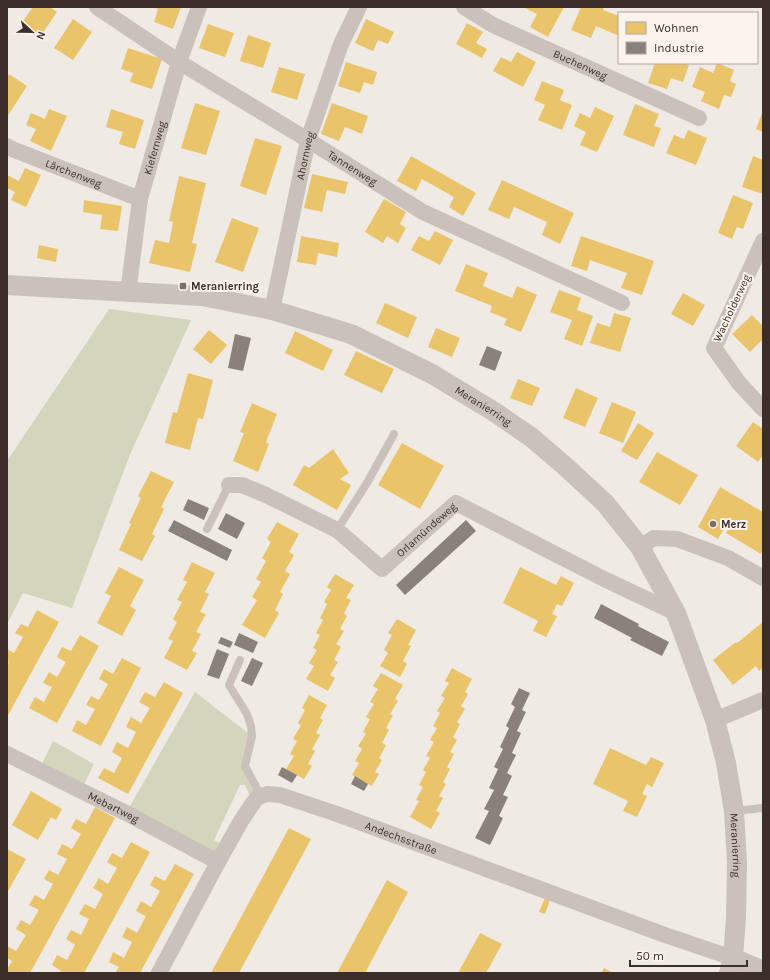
<svg xmlns="http://www.w3.org/2000/svg" width="770" height="980" font-family="Karla,sans-serif">
	<style>
		.green { fill: #d3d6bd }
		.homes { fill: #e9c46a }
		.industry { fill: #8a817c }
		.lines { fill: none; stroke-linecap: round; stroke-linejoin: round }
		.service { stroke: #cac1bc; stroke-width: 8 }
		.minor { stroke: #cac1bc; stroke-width: 16 }
		.tertiary { stroke: #cac1bc; stroke-width: 20 }
		.poi-dot { fill: #7b706b; stroke: #fcf3ed; stroke-width: 1.5 }
		.labels { text-anchor: middle; dominant-baseline: central; stroke-width: 4; stroke-linejoin: round; paint-order: stroke }
		.street-label { font-size: 11px; fill: #3c2e2a; stroke: #fcf3ed }
		.poi-label { font-size: 11px; font-weight: bold; fill: #3c2e2a; stroke: #fcf3ed; text-anchor: start }
	</style>
	<rect width="100%" height="100%" fill="#f0eae4"/>
	<path class="green" d="M109 309 191 320 129 457 72 608 23 593 7 624V461Z
		M195 692 252 736 245 767 261 796 253 803 245 785H240L214 840 227 847 218 862 126 813Z
		M53 741 94 764 81 791 39 770Z"/>
	<path class="homes" d="M33 7H50L57 12 40 37 21 24Z
		M153 7H181L173 29 154 22 158 9Z
		M523 7H564L548 37 530 27 537 14Z
		M581 7H604L603 10 619 16V36L596 26 591 38 571 30Z
		M73 19 92 32 73 60 54 48Z
		M366 19 394 32 388 44 378 40 373 51 355 43Z
		M467 23 483 32 476 43 487 49 482 58 456 44Z
		M208 24 234 33 225 57 199 48Z
		M248 35 271 43 263 68 240 61Z
		M128 48 162 59 152 89 130 82 133 73 121 69Z
		M517 52 536 62 523 87 493 71 501 57 511 62Z
		M346 62 377 72 373 85 364 82 360 93 338 86Z
		M655 63H682L689 65 683 82 671 78 667 89 648 83Z
		M717 63 734 70 730 81 736 84 731 97 724 95 719 109 701 101 705 92 692 87 700 67 713 73Z
		M279 67 305 74 297 100 271 92Z
		M9 74 27 86 7 117V77Z
		M542 81 564 90 560 100 572 105 562 130 538 120 545 105 534 100Z
		M195 103 220 111 206 155 181 148Z
		M332 103 368 116 362 134 345 127 339 141 321 134Z
		M635 104 659 114 654 126 661 128 654 147 623 135Z
		M595 107 614 116 597 152 580 145 586 132 574 126 580 113 590 118Z
		M49 109 67 116 51 151 30 141 36 129 26 125 31 113 45 119Z
		M111 109 144 120 135 149 119 144 123 132 106 127Z
		M763 110V132L756 129Z
		M688 130 707 138 696 165 666 153 674 135 684 139Z
		M255 138 282 146 266 195 240 186Z
		M411 156 476 193 463 216 449 207 454 197 422 179 416 191 397 181Z
		M753 156 763 160V194L742 187Z
		M25 168 41 175 26 207 11 200 15 192 7 188V175L19 181Z
		M312 174 348 182 345 194 327 190 322 212 304 208Z
		M179 176 206 183 192 243 197 244 190 272 149 263 155 240 169 243 173 222 169 221Z
		M502 180 574 213 560 244 542 235 547 222 514 207 509 219 488 210Z
		M733 195 753 203 743 229 737 227 732 239 718 233Z
		M384 199 406 212 400 224 406 228 398 243 387 236 383 243 365 232Z
		M84 200 122 206 118 231 100 229 102 215 83 212Z
		M232 218 259 228 243 272 215 262Z
		M435 231 453 240 440 265 411 250 419 236 429 241Z
		M301 236 339 243 337 257 318 253 316 265 297 262Z
		M581 236 654 261 642 295 621 288 627 273 590 260 587 271 571 266Z
		M39 245 58 249 56 262 37 258Z
		M466 264 488 273 483 286 512 298 517 286 537 295 521 332 504 325 507 319 490 312 492 306 455 291Z
		M559 290 581 298 577 310 593 316 582 346 564 339 572 320 550 312Z
		M683 293 705 305 693 326 671 314Z
		M385 303 417 317 408 338 376 323Z
		M614 313 631 318 620 352 590 343 597 323 610 327Z
		M752 315 763 326V339L750 352 732 334Z
		M436 328 460 338 452 357 428 347Z
		M209 330 227 345 211 364 193 349Z
		M295 331 333 350 323 371 285 353Z
		M356 351 394 369 382 393 344 375Z
		M188 373 213 380 203 419 198 418 190 450 165 443 173 412 177 413Z
		M518 379 540 388 532 406 510 398Z
		M576 388 598 398 585 427 563 418Z
		M612 402 636 412 623 443 599 433Z
		M252 403 277 414 266 442 269 444 258 472 233 461 244 433 240 432Z
		M753 422 763 429V455L758 462 736 446Z
		M638 423 654 433 637 460 621 451Z
		M402 443 444 466 420 509 378 485Z
		M333 449 349 473 340 479 351 485 337 510 293 485 304 465 309 468Z
		M657 452 698 475 680 505 639 482Z
		M151 471 174 482 161 507 164 509 152 534 155 536 142 561 119 550 131 524 129 523 141 498 138 496Z
		M720 487 763 512V550L761 554 726 533 730 526 727 524 718 539 698 527Z
		M277 522 299 534 289 552 294 555 285 571 290 574 280 592 283 594 275 610 279 613 265 638 242 625 257 600 252 597 261 582 256 579 266 561 262 558 271 542 267 539Z
		M192 562 215 573 205 592 209 594 200 612 206 614 196 632 201 634 192 651 197 653 187 670 164 658 173 641 168 639 177 622 173 619 182 602 177 600 187 582 183 580Z
		M119 567 144 580 130 606 136 610 122 636 97 623 111 596 105 593Z
		M520 567 556 585 561 576 574 583 562 606 557 604 552 614 557 616 546 637 533 631 538 621 503 603Z
		M335 574 354 585 346 598 351 600 344 613 347 616 340 629 344 631 336 644 341 647 334 660 338 662 330 675 335 678 328 691 306 679 314 666 309 663 317 650 313 648 320 635 316 633 323 620 320 618 327 604 324 602 331 590 327 587Z
		M37 610 59 622 7 717V665L9 662 7 661V649L14 653 23 637 15 633 21 624 28 627Z
		M397 619 416 630 408 645 411 646 403 661 407 664 400 677 380 666 388 653 384 650 392 635 388 633Z
		M763 622V668L759 671 756 666 733 685 713 660 736 642 737 643Z
		M80 635 99 646 57 723 29 708 35 697 44 702 52 687 43 683 49 672 57 677 66 662 57 657 62 647 71 651Z
		M122 658 141 668 101 746 72 731 77 720 86 725 95 709 86 705 91 696 99 700 108 684 99 679 104 669 113 674Z
		M452 668 472 679 465 692 468 694 461 706 465 709 457 722 460 724 453 737 457 740 450 752 454 754 447 767 450 769 443 782 446 784 439 796 443 798 436 811 440 813 431 829 410 817 419 801 416 800 423 787 419 785 426 772 423 770 430 758 426 756 434 742 430 740 437 728 433 726 440 713 437 711 445 698 441 696 449 683 445 681Z
		M381 673 403 685 395 699 398 701 390 714 393 715 386 728 389 730 382 743 386 745 379 758 382 760 375 772 379 774 372 786 352 775 359 763 355 761 362 749 358 746 366 734 363 732 370 719 366 717 374 704 370 702 378 689 373 686Z
		M164 682 183 693 128 794 98 778 104 768 114 773 122 758 112 752 117 742 128 748 136 732 126 727 131 717 141 723 150 708 139 702 145 692 155 697Z
		M309 695 327 705 320 718 323 720 316 733 320 735 312 749 315 751 308 764 312 766 304 779 286 769 294 756 290 754 297 741 293 739 301 725 298 723 305 710 302 708Z
		M610 748 646 765 651 757 664 763 652 787 647 784 642 794 647 796 637 817 623 811 628 801 593 784Z
		M31 791 62 809 56 820 51 817 38 840 12 825Z
		M95 807 115 818 30 973H7V969L12 961 7 958V946L16 951 26 935 16 929 21 920 30 925 39 910 29 905 35 895 44 900 53 884 44 879 49 870 58 875 67 859 57 854 62 844 72 849 81 834 71 828 76 819 86 824Z
		M289 828 311 839 239 973H211Z
		M131 842 150 852 94 955 84 973H60L61 971 52 965 57 955 67 960 75 945 66 939 71 930 81 935 89 919 79 914 85 904 95 909 103 894 93 888 99 878 108 884 117 868 107 862 112 853 122 858Z
		M7 849 26 859 7 893Z
		M175 864 194 874 179 901 140 973H115L119 967 109 962 113 952 124 958 132 942 122 937 127 927 137 933 146 916 136 911 141 901 151 907 160 891 150 885 155 876 165 881Z
		M387 880 408 892 365 973H337Z
		M545 898 550 900 545 914 539 912Z
		M480 933 502 944 486 973H458Z
		M604 968 613 973H601Z"/>
	<path class="industry" d="M235 334 251 338 243 371 228 368Z
		M487 346 502 352 495 371 479 365Z
		M188 499 209 508 204 520 183 510Z
		M226 513 245 523 237 539 218 529Z
		M174 520 232 550 227 561 168 531Z
		M466 520 476 531 405 595 396 585Z
		M601 604 639 624 638 626 669 642 662 656 630 640 632 638 594 618Z
		M239 633 258 642 253 653 234 645Z
		M221 637 233 642 230 648 218 643Z
		M217 649 229 654 219 679 207 675Z
		M252 658 263 663 252 686 241 681Z
		M519 688 530 693 522 710 526 712 517 731 521 733 512 753 516 755 507 773 512 776 503 795 508 797 499 816 503 818 490 845 475 838 489 811 484 809 494 790 489 788 498 769 494 767 503 749 500 747 509 728 506 726 515 707 511 704Z
		M282 767 297 775 292 783 278 775Z
		M355 776 368 784 364 791 351 784Z"/>
	<g class="lines">
		<path class="service" d="M207 529 229 485
			M337 530 367 483 394 434
			M240 660 229 685 247 714 251 726 252 736 245 766 261 796
			M734 811 763 808"/>
		<g class="minor">
			<path id="s1" d="M97 7 179 62 308 140 423 212 622 303"/>
			<path id="s2" d="M464 7 493 25 699 118"/>
			<path id="s3" d="M7 146 12 149 140 199"/>
			<path d="M763 241 714 348 739 383 763 409"/>
			<path id="s4" d="M128 293 140 199 179 62 199 7"/>
			<path id="s5" d="M272 310 308 140 341 44 359 7"/>
			<path id="s6" d="M229 485H242L266 495 337 530 382 569 456 503 604 579 676 613"/>
			<path d="M640 547 654 538 677 539 728 558 763 578"/>
			<path d="M715 720 763 700"/>
			<path id="s7" d="M7 754 126 813 218 862"/>
			<path id="s8" d="M159 973 218 862 241 821 253 803 257 798 261 796 267 794 280 795 337 814 665 935 733 958"/>
		</g>
		<g class="tertiary">
			<path id="s9" d="M7 285 202 296 272 310 351 334 432 374 493 411 531 437 566 467 605 503 640 547 676 613 715 720 726 763 734 811 737 863 736 917 733 958 729 973"/>
			<path d="M733 958 763 971"/>
		</g>
	</g>
	<g class="poi-dot">
		<rect x="179" y="282" width="8" height="8" rx="2"/>
		<circle cx="713" cy="524" r="4"/>
	</g>
	<g class="labels">
		<g class="street-label">
			<text stroke="none"><textPath href="#s2" startOffset="130">Buchenweg</textPath></text>
			<text stroke="none"><textPath href="#s4" startOffset="148">Kiefernweg</textPath></text>
			<text stroke="none"><textPath href="#s5" startOffset="158">Ahornweg</textPath></text>
			<text stroke="none"><textPath href="#s1" startOffset="302">Tannenweg</textPath></text>
			<text stroke="none"><textPath href="#s3" startOffset="72">Lärchenweg</textPath></text>
			<text transform="translate(732 308) rotate(-65)">Wacholderweg</text>
			<text stroke="none"><textPath href="#s9" startOffset="500">Meranierring</textPath></text>
			<text stroke="none"><textPath href="#s6" startOffset="237">Orlamündeweg</textPath></text>
			<text stroke="none"><textPath href="#s7" startOffset="119">Mebartweg</textPath></text>
			<text stroke="none"><textPath href="#s8" startOffset="353">Andechsstraße</textPath></text>
			<text stroke="none"><textPath href="#s9" startOffset="1029">Meranierring</textPath></text>
		</g>
		<g class="poi-label">
			<text x="191" y="286">Meranierring</text>
			<text x="721" y="524">Merz</text>
		</g>
	</g>
	<rect width="770" height="980" fill="none" stroke="#3c2e2a" stroke-width="16"/>
	<rect x="618" y="12" width="140" height="52" fill="#fcf3ed" stroke="#afa49f"/>
	<rect x="626" y="22" width="20" height="12" fill="#e9c46a" stroke="#afa49f"/>
	<text x="654" y="32" font-size="12" fill="#3c2e2a">Wohnen</text>
	<rect x="626" y="42" width="20" height="12" fill="#8a817c" stroke="#afa49f"/>
	<text x="654" y="52" font-size="12" fill="#3c2e2a">Industrie</text>
	<g transform="translate(32 32) rotate(112)" stroke="#fcf3ed" stroke-width="3" paint-order="stroke">
	<path d="M0-3L7 15L0 10L-7 15Z" fill="#3c2e2a"/>
	<text y="-6" font-size="11" font-weight="bold" text-anchor="middle" fill="#3c2e2a">N</text>
	</g>
	<path d="M630 960v6h117v-6" fill="none" stroke="#3c2e2a" stroke-width="2"/>
	<text x="636" y="960" font-size="12" fill="#3c2e2a" stroke="#fcf3ed" stroke-width="3" paint-order="stroke">50 m</text>
</svg>
